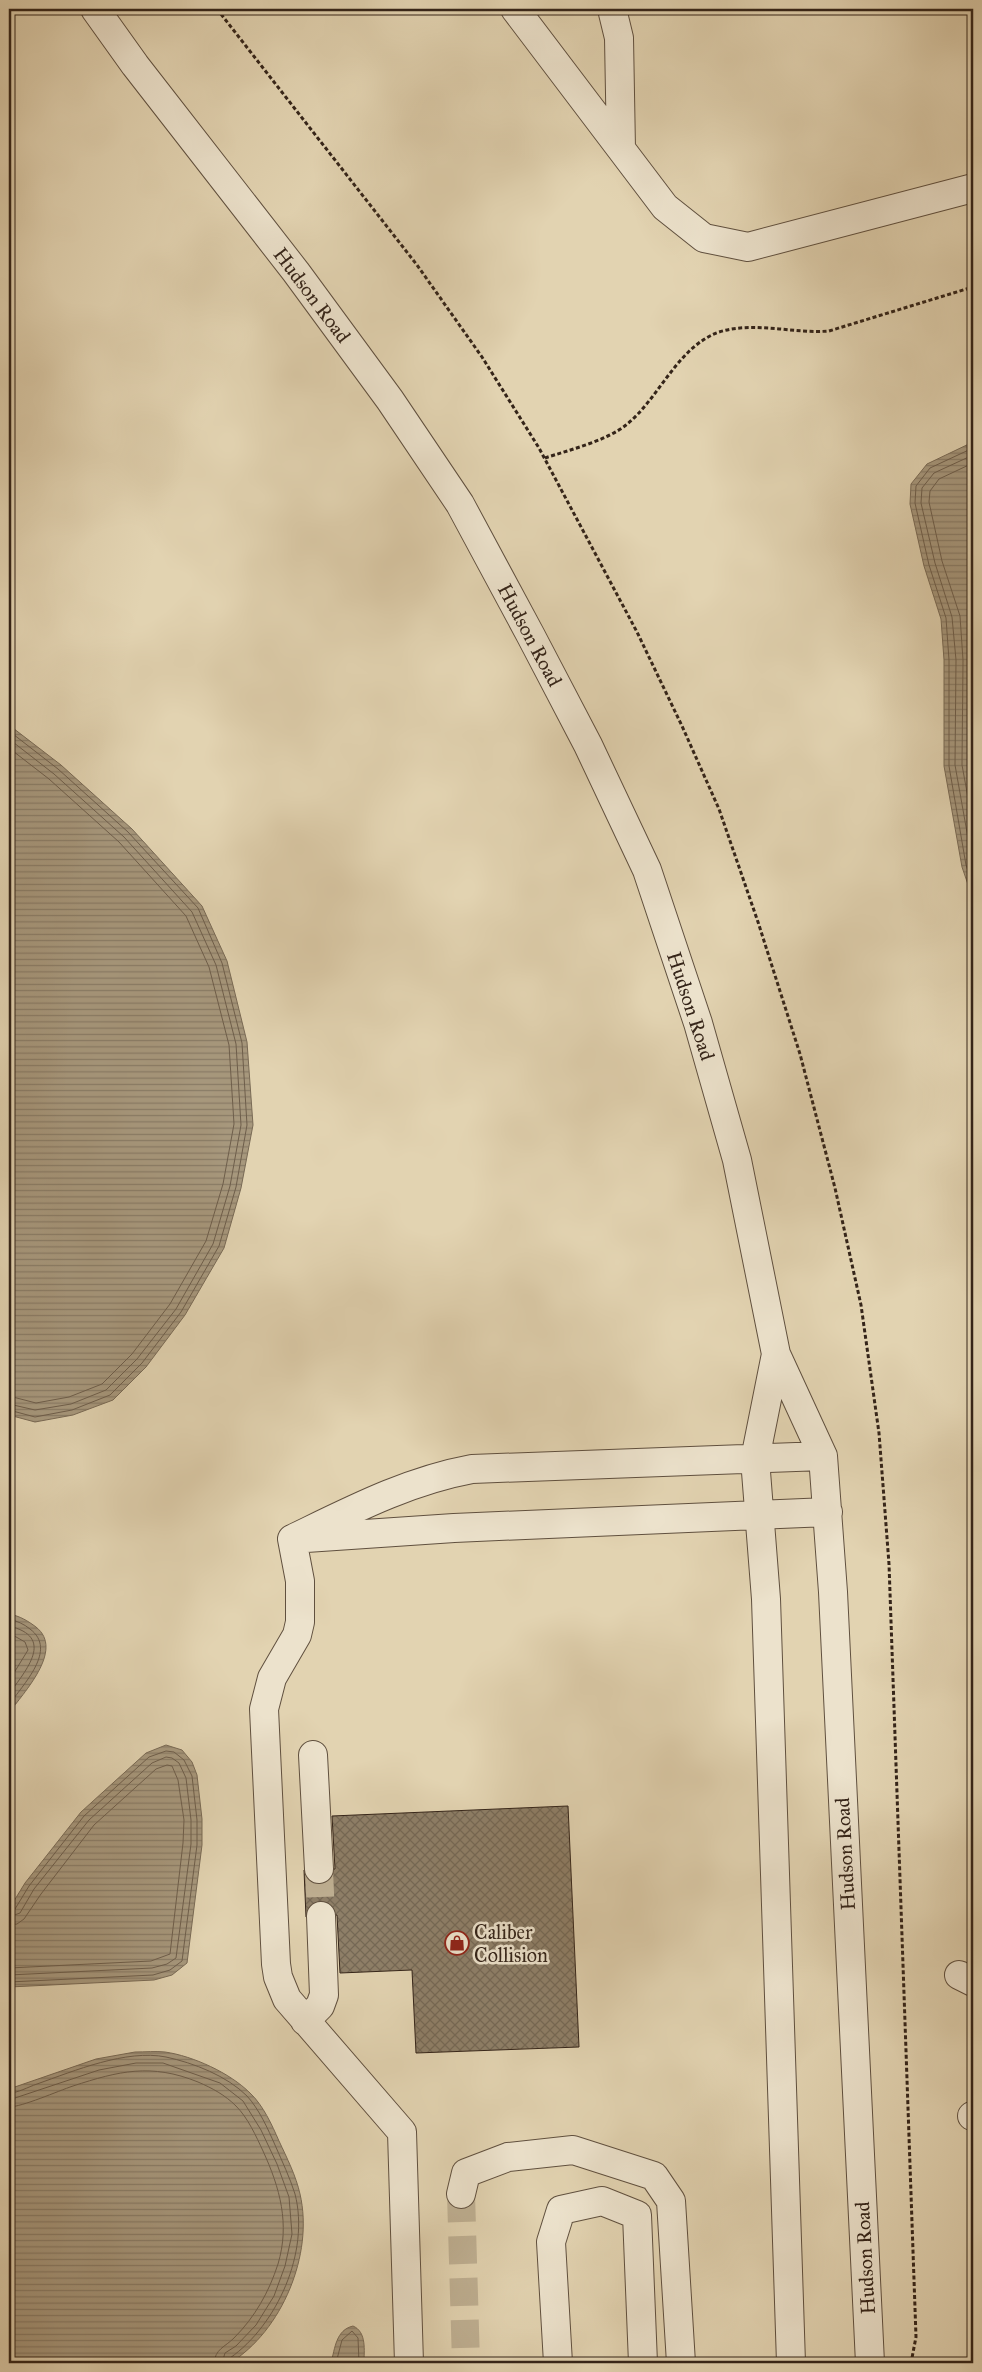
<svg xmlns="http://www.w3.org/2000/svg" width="982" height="2372" font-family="'IM FELL Great Primer',serif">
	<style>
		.water { fill: url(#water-rules); stroke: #796a55 }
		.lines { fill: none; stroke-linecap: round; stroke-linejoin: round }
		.shore { stroke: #6e5e4b; stroke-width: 1 }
		.building { fill: url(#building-cross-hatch); stroke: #342419 }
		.minor-tunnel { stroke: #bfb093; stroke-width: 28; stroke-dasharray: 28 14; stroke-linecap: butt }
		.minor-casing { stroke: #60503f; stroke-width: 30 }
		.path { stroke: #342419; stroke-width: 3; stroke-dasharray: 4 2.5; stroke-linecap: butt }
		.minor { stroke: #ece2cc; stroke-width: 28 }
		.labels { text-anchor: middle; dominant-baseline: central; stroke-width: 5; stroke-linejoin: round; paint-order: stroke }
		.street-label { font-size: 20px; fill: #342419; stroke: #ece2cc }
		.poi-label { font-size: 20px; fill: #342419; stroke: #ece2cc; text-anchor: start }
	</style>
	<defs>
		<pattern id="water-rules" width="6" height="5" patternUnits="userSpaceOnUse" patternTransform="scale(1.25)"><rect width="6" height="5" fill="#a7987d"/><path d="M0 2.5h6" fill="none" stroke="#897c66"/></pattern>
		<pattern id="building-cross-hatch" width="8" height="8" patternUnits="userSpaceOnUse" patternTransform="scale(1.25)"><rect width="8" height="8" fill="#8e7f68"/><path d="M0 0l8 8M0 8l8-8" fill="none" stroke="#756855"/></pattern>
	</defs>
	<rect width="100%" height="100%" fill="#e2d3b1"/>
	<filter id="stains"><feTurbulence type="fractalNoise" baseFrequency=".004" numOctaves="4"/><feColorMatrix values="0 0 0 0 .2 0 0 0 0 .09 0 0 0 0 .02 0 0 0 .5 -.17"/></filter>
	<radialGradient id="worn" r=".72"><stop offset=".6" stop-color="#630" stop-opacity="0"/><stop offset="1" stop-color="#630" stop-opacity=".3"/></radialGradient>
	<path class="water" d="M973 442V899L962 867 944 766V660L941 619 924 566 910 504 911 484 927 464Z
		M9 725 61 765 132 829 202 906 227 961 247 1042 253 1125 241 1188 224 1248 185 1315 146 1367 113 1400 73 1415 35 1422 9 1415Z
		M9 1614C20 1616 28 1621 36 1627 65 1650 23 1693 9 1713Z
		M166 1745 182 1750 192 1762 197 1775 202 1819V1845L187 1963 172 1975 154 1980 9 1987V1909L25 1883 81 1812 146 1753Z
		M135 2052C145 2052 156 2051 165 2052 193 2056 230 2073 250 2093 263 2105 272 2125 279 2141 287 2158 296 2176 300 2194 314 2254 282 2331 230 2363H9V2089L96 2059Z
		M353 2326C367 2332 364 2351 364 2363H331C335 2348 336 2330 353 2326Z"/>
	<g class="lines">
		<path class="shore" d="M973 448 930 468 916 486 915 503 929 565 946 618 949 660V766L966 865 973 886
			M973 455 934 473 922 488 921 503 935 563 952 617 956 660 955 765 973 866
			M973 463 939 479 930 491 929 502 942 561 960 616 963 660 962 765 973 825
			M9 731 58 769 128 832 198 908 222 963 242 1043 247 1125 236 1187 219 1246 181 1312 142 1363 110 1395 72 1410 35 1417 9 1410
			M9 739 54 774 124 837 192 912 216 965 236 1044 241 1125 230 1186 213 1244 176 1309 137 1359 106 1390 71 1404 35 1410 9 1404
			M9 748 49 779 119 842 186 916 209 967 229 1045 234 1124 223 1184 206 1241 170 1304 132 1354 102 1384 69 1397 36 1403 9 1396
			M9 1619C17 1621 24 1624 30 1629 58 1650 23 1684 9 1705
			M9 1626C56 1637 26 1670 9 1694
			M9 1633 25 1642 28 1650 9 1681
			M9 1911 15 1909 29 1886 84 1816 149 1757 166 1751 174 1752 184 1760 192 1776 197 1820V1845L182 1961 170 1970 153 1975 9 1982
			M9 1917 20 1913 34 1889 89 1820 152 1763 166 1757 172 1758 179 1763 186 1778 191 1820V1844L176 1958 167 1964 152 1968 9 1975
			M9 1925 17 1924 24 1919 41 1894 94 1825 156 1769 167 1765 172 1766 178 1780 184 1820 183 1843 170 1954 151 1961 9 1968
			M9 2093C18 2093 28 2087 37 2084 74 2071 126 2049 166 2057 194 2063 227 2076 247 2096 259 2109 268 2129 275 2145 282 2161 290 2178 295 2194 310 2252 277 2325 230 2358L228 2363
			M9 2100 99 2070 136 2063H163L220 2083 243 2101 261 2130 277 2164 289 2197 292 2234 285 2266 274 2296 256 2325 236 2346 225 2353 222 2363
			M9 2107C22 2107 58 2091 73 2086 119 2071 151 2063 198 2082 212 2088 225 2095 236 2106 248 2118 256 2136 263 2151 280 2188 290 2224 278 2264 269 2292 255 2317 234 2338 225 2347 215 2349 214 2363
			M336 2363 342 2340 352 2331 358 2338 359 2363"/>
	</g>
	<path class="building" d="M568 1806 579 2047 416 2053 412 1970 340 1973 337 1915 306 1917 304 1870 335 1869 332 1816Z"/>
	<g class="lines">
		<path class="minor-tunnel" d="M319 1869 321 1916
			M461 2194 466 2363"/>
		<g class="minor-casing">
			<path id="minor" d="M95 9 135 65 296 272 390 400 460 504 531 636 588 745 647 870 698 1023 737 1160 776 1354 823 1456 833 1592 870 2363
				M515 9 665 207 704 238 748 247 973 188
				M612 9 619 38 621 149
				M776 1354 755 1459 766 1599 791 2363
				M306 1538 454 1528 828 1512
				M292 1539 300 1581V1622L297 1635 272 1678 264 1709 276 1964 278 1977 287 1999 402 2132 409 2363
				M292 1539C350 1511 407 1481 472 1469L823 1456
				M313 1755 319 1869
				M959 1975 973 1982
				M305 2021 320 2006 324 1995 321 1916
				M972 2116H973
				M461 2194 466 2173 508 2157 573 2150 654 2176 671 2201 681 2363
				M558 2363 551 2242 561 2210 602 2201 637 2215 643 2363"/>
		</g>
		<path class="path" d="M217 9 417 265 482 357 539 448 637 632 682 726 719 809 758 922 800 1054 835 1188 861 1305 879 1433 889 1564 916 2337 911 2363
			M545 458C569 450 606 441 626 425 659 399 677 347 719 332 755 321 793 334 829 331L973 287"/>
		<use href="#minor" class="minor"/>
	</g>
	<defs>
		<g id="shop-ring" transform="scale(1.25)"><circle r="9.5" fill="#ece2cc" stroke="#8f2418" stroke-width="1.5"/><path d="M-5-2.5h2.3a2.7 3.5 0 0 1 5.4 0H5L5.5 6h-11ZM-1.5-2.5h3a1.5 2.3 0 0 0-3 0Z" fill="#8f2418"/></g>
	</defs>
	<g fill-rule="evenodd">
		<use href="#shop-ring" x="457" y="1943"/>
	</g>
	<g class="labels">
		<g class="street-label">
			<text transform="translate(312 295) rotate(53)">Hudson Road</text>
			<text transform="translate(530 635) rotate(62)">Hudson Road</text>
			<text transform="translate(691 1006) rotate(72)">Hudson Road</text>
			<text transform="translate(845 1854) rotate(-93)">Hudson Road</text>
			<text transform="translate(865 2258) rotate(-93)">Hudson Road</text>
		</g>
		<g class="poi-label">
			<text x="474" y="1932">Caliber<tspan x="474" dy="23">Collision</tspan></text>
		</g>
	</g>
	<rect width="982" height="2372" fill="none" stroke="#e2d3b1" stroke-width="30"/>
	<rect x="10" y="10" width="962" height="2352" fill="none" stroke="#342419" stroke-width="2.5"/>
	<rect x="15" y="15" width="952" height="2342" fill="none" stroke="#342419"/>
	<rect width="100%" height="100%" filter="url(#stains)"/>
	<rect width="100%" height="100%" fill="url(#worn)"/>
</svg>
